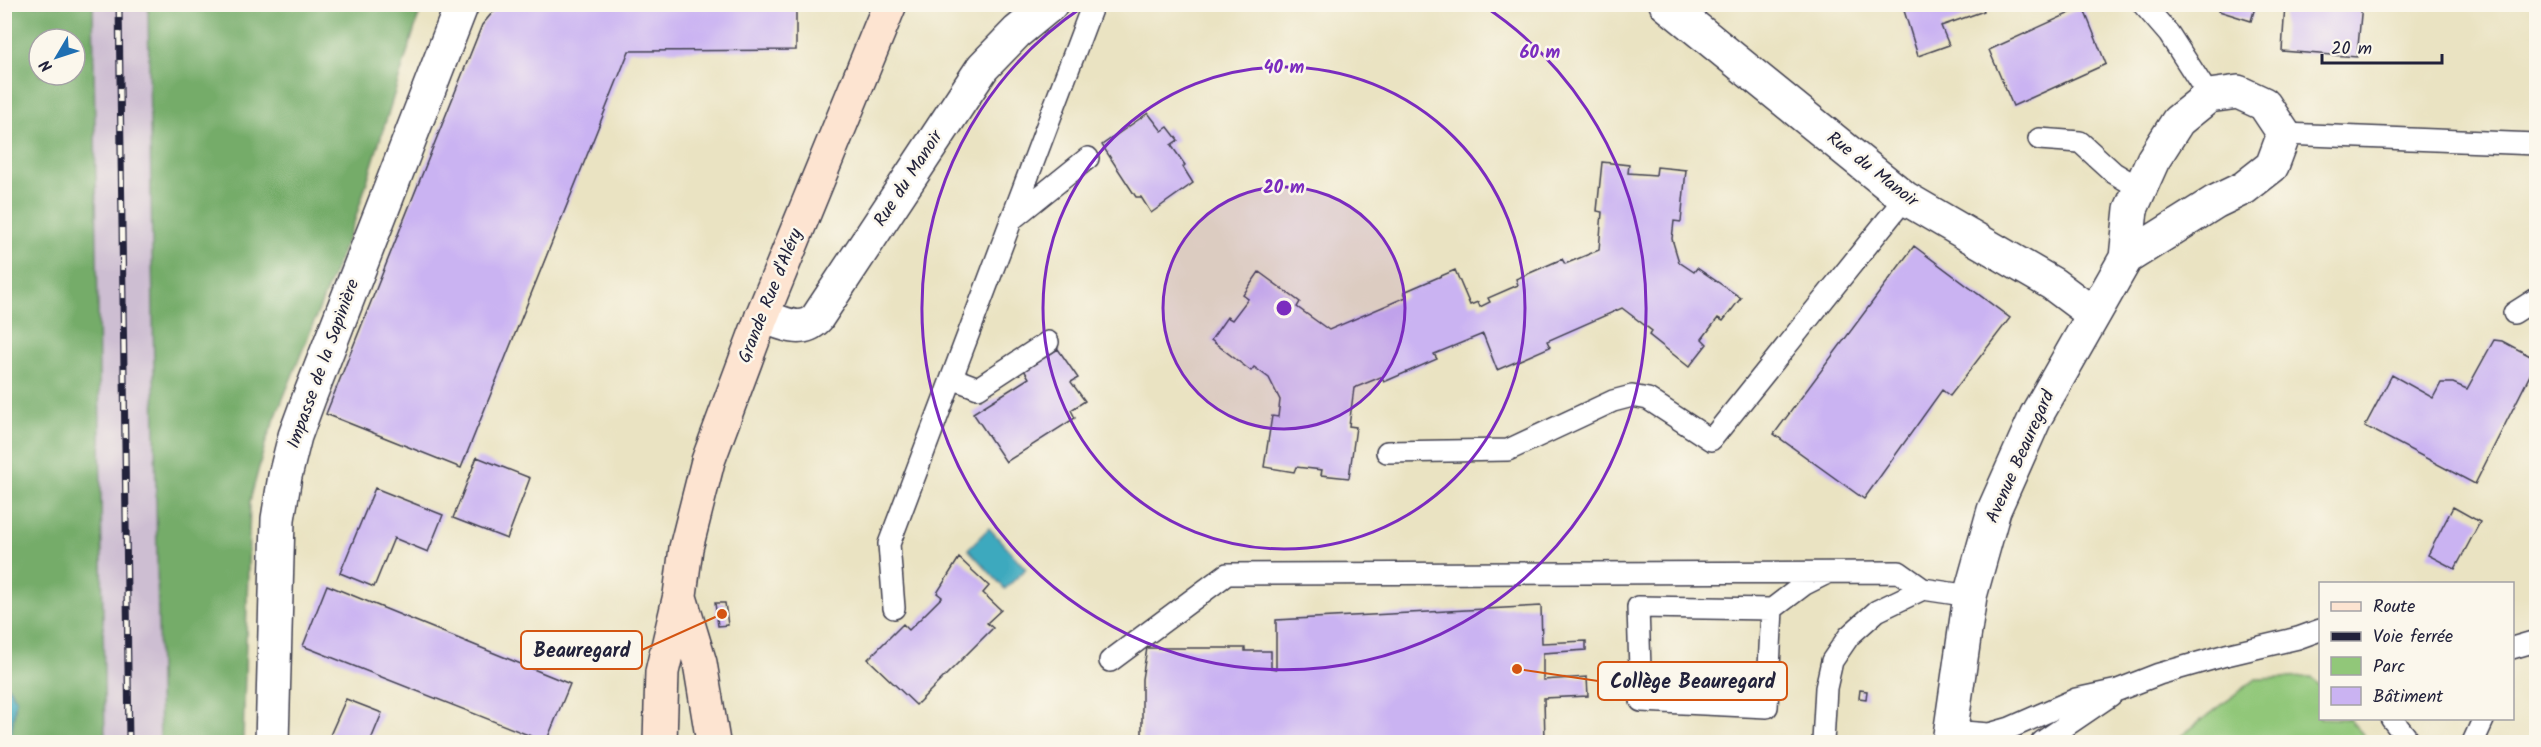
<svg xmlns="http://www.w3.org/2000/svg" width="2541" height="747" font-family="Kalam,sans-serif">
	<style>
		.industrial { fill: #cdbed2 }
		.green { fill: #91c779; stroke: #5a745a; stroke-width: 1.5 }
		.forest { fill: #74ac69; stroke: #4b6752; stroke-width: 1.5; fill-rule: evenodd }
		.water { fill: #3ea9be; stroke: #30667c; stroke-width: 1.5 }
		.building { fill: #cab3f2 }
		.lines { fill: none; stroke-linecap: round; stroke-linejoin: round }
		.lane-casing { stroke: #403f4f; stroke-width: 24 }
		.street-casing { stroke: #403f4f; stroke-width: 36 }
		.secondary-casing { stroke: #403f4f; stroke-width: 36 }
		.lane { stroke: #fff; stroke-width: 21 }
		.street { stroke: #fff; stroke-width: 33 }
		.secondary { stroke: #fde4d1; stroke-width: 33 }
		.rail-casing { stroke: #22223b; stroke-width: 7 }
		.rail { stroke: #fbf7ec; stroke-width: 4.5; stroke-dasharray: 14; stroke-linecap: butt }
		.ring { fill: none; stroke: #7b2cbf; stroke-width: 3 }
		.labels { text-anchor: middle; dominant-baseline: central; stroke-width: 5; stroke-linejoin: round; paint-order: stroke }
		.street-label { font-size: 18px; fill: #22223b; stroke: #fbf7ec }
		.centre { fill: #7b2cbf; stroke: #fbf7ec; stroke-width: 3 }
		.ring-label { font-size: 18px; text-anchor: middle; font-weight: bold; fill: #7b2cbf; stroke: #fbf7ec; stroke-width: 5; stroke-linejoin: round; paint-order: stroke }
		.leader { fill: none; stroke: #d45411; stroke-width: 2 }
		.callout-dot { fill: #d45411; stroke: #fbf7ec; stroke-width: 2 }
		.callout { fill: #fbf7ec; stroke: #d45411; stroke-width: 2 }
		.callout-label { font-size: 20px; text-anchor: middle; font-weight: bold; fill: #22223b }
	</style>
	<rect width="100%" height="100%" fill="#fbf7ec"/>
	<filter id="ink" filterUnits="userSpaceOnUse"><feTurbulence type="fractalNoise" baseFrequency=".0167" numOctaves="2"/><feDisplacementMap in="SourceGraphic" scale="12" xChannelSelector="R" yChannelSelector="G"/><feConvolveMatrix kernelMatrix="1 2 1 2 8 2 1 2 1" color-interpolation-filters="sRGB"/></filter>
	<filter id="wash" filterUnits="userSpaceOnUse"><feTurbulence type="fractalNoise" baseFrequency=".008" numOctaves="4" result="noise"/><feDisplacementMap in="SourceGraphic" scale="24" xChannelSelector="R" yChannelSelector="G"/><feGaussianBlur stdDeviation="1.35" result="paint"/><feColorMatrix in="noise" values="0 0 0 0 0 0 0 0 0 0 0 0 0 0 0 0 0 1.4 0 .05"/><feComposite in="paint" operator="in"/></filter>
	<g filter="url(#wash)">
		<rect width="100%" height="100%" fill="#eae3c2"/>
		<path class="industrial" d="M93 5H148L160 742H105Z"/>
		<path class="green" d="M2312 677 2320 687V718L2349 719 2370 742H2173L2256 679Z"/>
		<path class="forest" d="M5 5H93L105 742H10L16 699 5 682V627L7 607 5 596ZM39 39H75V75H39Z
			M148 5H422L355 220 266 441 250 501 243 742H160Z"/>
		<path class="water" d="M989 528 1026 569 1005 589 968 549Z
			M5 682 16 699 10 742H5Z"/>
		<g id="blocks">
			<path class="building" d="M503 4H796V50L629 51 461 468 326 414 482 25 498 6Z
				M1902 4H1982L1984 11 1941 26 1949 45 1918 56Z
				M2222 4H2256L2251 21 2219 11Z
				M2285 4H2362L2357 57 2282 51Z
				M2083 7 2106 64 2013 106 1989 50Z
				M1148 113 1162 131 1168 127 1178 140 1171 145 1185 165 1183 167 1193 183 1151 213 1141 197H1136L1102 145Z
				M1602 162 1629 165 1628 173 1656 175 1657 167 1686 170 1681 222 1674 221 1672 239 1679 262 1694 272 1697 268 1741 298 1723 321 1718 318 1702 339 1707 344 1689 367 1649 335 1652 331 1622 308 1547 341 1550 347 1497 370 1483 334 1434 354 1437 359 1384 382 1381 377 1354 388 1349 426 1356 427 1349 478 1321 475 1322 470 1296 467 1294 472 1264 467 1272 416 1278 417 1280 400 1269 378 1254 367 1251 371 1211 340 1227 317 1232 320 1248 299 1243 295 1259 272 1300 302 1297 307 1329 330 1406 297 1404 292 1455 270 1470 305 1478 302 1480 307 1490 302 1488 298 1518 285 1516 279 1562 259 1565 264 1599 250 1602 212 1597 211Z
				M1914 246 2010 318 1950 396 1942 390 1864 499 1774 434Z
				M2494 340 2502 341 2536 359V363L2475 484 2365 426 2392 375 2433 398 2441 383H2453L2467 389Z
				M1058 349 1078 378 1071 382 1085 401 1071 410 1075 418 1006 462 973 413 1029 378 1024 370Z
				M477 457 530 478 507 539 453 518Z
				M375 488 443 515 428 552 394 538 374 587 340 573Z
				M2453 507 2480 522 2455 569 2428 555Z
				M959 558 989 586 983 593 1001 610 987 623 993 628 916 705 868 659 903 624 909 630 942 597 937 593Z
				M327 585 570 684 546 742 303 646Z
				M715 603H725L728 625 718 626Z
				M1541 606 1542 643 1586 641V650L1543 653V680L1587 677 1588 696 1544 698 1545 742H1142V679L1147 648H1245V651H1271V668L1276 669V620Z
				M1860 690 1867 691 1866 699 1859 698Z
				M346 699 382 713 370 742H327Z"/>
		</g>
	</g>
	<g filter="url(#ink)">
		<use href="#blocks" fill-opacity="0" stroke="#403f4f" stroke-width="1.5"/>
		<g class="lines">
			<g class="lane-casing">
				<path id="lane" d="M2143 4 2169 34 2209 96
					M2284 134 2536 144
					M2039 139 2080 142 2114 173 2139 188
					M1011 220 1088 158
					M2514 313 2536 299
					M952 378 978 388 1048 342
					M1387 452 1508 450 1613 401 1632 396 1648 399 1711 440 1905 198
					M894 608 889 544 1093 4
					M1772 609 1767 707 1641 701 1638 607 1772 609 1805 584 1827 573
					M2512 648 2536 641
					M1110 661 1227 574 1899 572 1923 589
					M2391 718 2410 742
					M1951 731 1989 734 2010 728 2076 699 2118 690 2159 674 2226 655 2298 638 2320 630
					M1823 742 1826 688 1832 661 1849 636 1877 611 1923 589 1970 596
					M2042 742 2111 695
					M2473 742 2484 718"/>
			</g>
			<g class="street-casing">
				<path id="street" d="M1666 4 1905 198 2053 284 2093 314
					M762 316C781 322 801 335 817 318L983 67 1017 32 1051 4
					M272 742 278 519 285 476 295 436 309 398 462 4
					M1949 742 1970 596 1994 510 2036 416 2126 258 2131 209 2153 160 2178 121 2209 96 2238 92 2264 104 2284 134 2272 166 2244 188 2215 202 2126 258"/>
			</g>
			<g class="secondary-casing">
				<path id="secondary" d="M680 597 700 663 713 742
					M660 742 662 672 680 595 686 548 708 461 762 316 890 4"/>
			</g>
			<use href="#lane" class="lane"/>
			<use href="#street" class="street"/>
			<use href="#secondary" class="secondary"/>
			<g class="rail-casing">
				<path id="rail" d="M119 4 129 742"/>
			</g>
			<use href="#rail" class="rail"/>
		</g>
	</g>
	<circle cx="1284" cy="308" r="121" fill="#7b2cbf" fill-opacity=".12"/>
	<g class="ring">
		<circle cx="1284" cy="308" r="121"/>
		<circle cx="1284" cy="308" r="241"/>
		<path d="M1484 6A362 362 0 1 1 1084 6"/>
	</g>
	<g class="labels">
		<g class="street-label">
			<text transform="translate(1872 170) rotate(38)">Rue du Manoir</text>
			<text transform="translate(909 179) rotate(-57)">Rue du Manoir</text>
			<text transform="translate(771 296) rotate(-68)">Grande Rue d'Aléry</text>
			<text transform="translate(324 364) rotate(-70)">Impasse de la Sapinière</text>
			<text transform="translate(2021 457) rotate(-66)">Avenue Beauregard</text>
		</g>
	</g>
	<circle cx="1284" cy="308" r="9" class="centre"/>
	<g class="ring-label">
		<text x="1540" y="58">60 m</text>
		<text x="1284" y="73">40 m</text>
		<text x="1284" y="193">20 m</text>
	</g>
	<path class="leader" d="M722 614L642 650M1517 669L1598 681"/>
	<g class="callout-dot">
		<circle cx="722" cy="614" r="6"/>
		<circle cx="1517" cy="669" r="6"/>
	</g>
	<g class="callout">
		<rect x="521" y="631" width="121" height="38" rx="6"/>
		<rect x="1598" y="662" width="189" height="38" rx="6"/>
	</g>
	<g class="callout-label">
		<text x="582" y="657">Beauregard</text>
		<text x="1693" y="688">Collège Beauregard</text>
	</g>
	<rect width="2541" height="747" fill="none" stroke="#fbf7ec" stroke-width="24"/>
	<rect x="2319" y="582" width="195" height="138" fill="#fbf7ec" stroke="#a4a2a5" stroke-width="1.5"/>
	<rect x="2331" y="602" width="30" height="9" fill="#fde4d1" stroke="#a4a2a5" stroke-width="1.5"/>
	<text x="2373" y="612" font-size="18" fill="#22223b">Route</text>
	<rect x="2331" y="632" width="30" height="9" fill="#22223b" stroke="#a4a2a5" stroke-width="1.5"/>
	<text x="2373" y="642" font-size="18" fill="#22223b">Voie ferrée</text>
	<rect x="2331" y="657" width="30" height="18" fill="#91c779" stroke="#a4a2a5" stroke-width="1.5"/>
	<text x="2373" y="672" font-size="18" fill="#22223b">Parc</text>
	<rect x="2331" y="687" width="30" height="18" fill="#cab3f2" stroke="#a4a2a5" stroke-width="1.5"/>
	<text x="2373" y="702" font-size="18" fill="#22223b">Bâtiment</text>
	<g transform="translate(57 57) rotate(231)"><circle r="28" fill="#fbf7ec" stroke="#a4a2a5" stroke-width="1.5"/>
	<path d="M0-4.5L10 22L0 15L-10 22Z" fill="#1f6fb2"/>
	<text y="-9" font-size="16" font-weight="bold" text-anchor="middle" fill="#22223b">N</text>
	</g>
	<path d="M2322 54v9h120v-9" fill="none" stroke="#22223b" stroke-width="3"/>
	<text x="2331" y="54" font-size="18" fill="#22223b" stroke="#fbf7ec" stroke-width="4.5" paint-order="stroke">20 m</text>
</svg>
